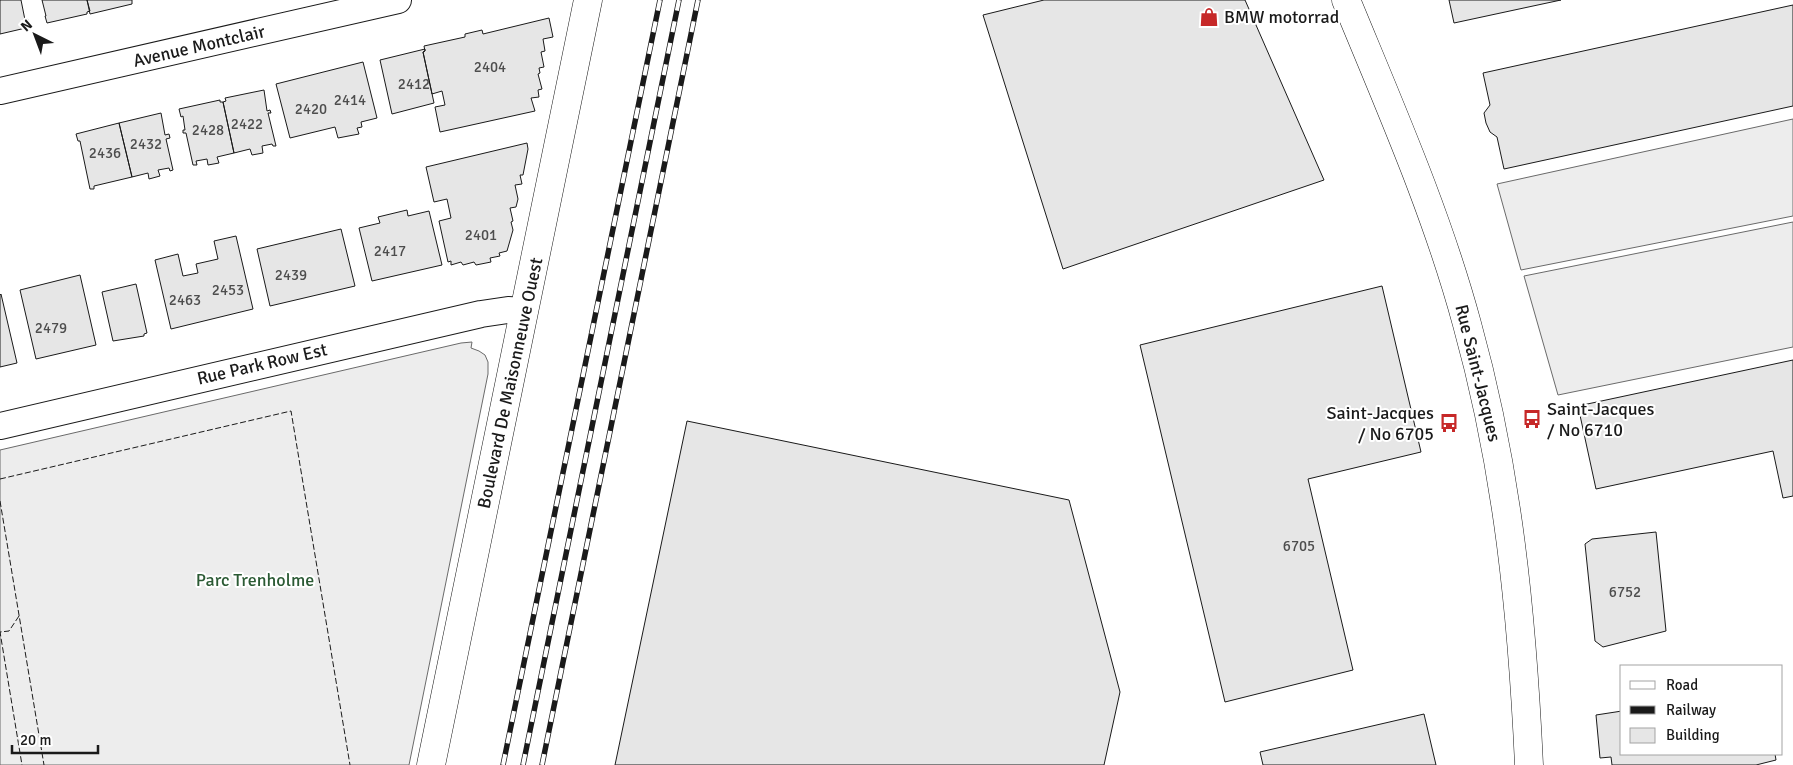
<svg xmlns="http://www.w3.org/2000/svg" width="1793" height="765" font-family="Signika,sans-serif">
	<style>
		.built { fill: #ededed; stroke: #6a6a6a }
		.building { fill: #e6e6e6; stroke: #1a1a1a }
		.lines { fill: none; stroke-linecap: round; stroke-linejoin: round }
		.street-casing { stroke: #1a1a1a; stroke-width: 28 }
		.secondary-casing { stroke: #1a1a1a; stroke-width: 29 }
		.primary-casing { stroke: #1a1a1a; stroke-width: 29 }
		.street { stroke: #fff; stroke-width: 26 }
		.secondary { stroke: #fff; stroke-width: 28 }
		.primary { stroke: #fff; stroke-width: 28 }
		.rail-casing { stroke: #1a1a1a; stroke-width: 5.5 }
		.rail { stroke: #fff; stroke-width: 4; stroke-dasharray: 11; stroke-linecap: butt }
		.fence { stroke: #1a1a1a; stroke-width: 1; stroke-dasharray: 6 2.5; stroke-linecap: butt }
		.labels { text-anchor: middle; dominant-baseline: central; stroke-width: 4; stroke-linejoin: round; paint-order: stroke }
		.number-label { font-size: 15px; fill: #4d4d4d }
		.poi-label { font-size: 18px; fill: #1a1a1a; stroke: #fff; text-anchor: start }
		.street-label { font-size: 18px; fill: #1a1a1a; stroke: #fff }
		.park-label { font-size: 18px; fill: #2b5a34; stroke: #fff }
	</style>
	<rect width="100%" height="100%" fill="#fff"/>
	<path class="built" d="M1793 119V216L1521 270 1497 184Z
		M1793 222V347L1558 395 1524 276Z
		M472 342 471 348 479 351 485 355 488 362V374L409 765H0V450L461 343Z"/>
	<path class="building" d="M0 0H21L25 20 28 19 30 27 0 34Z
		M42 0H87L90 11 87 12V14L47 23 45 16H46Z
		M87 0H132V4L90 14Z
		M1044 0H1245L1324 180 1063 269 983 15Z
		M1449 0H1561L1454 23Z
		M1793 5V106L1504 169 1497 137 1490 132 1486 123 1484 113 1490 105 1483 73Z
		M549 18 553 37 543 39 545 51 541 52 544 67 539 68 540 73 538 74 542 89 538 90 539 97 531 98 535 111 440 132 435 107 445 105 442 91 432 94 423 52 425 51 424 46 465 37V34L482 30 483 34Z
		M425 49V51L423 52 434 103 392 114 380 60Z
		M363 62 377 118 361 122 362 127 357 128 359 134 338 138 335 127 290 138 276 84Z
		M264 90 267 111 270 110 271 113H268L276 146H273L272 144 262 146 263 153 252 155 250 149 234 153 223 102 226 101 225 98Z
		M220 100V102H223L234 153 217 157 219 163 208 165 207 159 196 161 197 165H193L186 133H183V130H185L183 116 181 117 179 109Z
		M161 113 165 135 169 134 170 138 166 139 173 170 170 171 169 168 158 170 160 176 149 179 148 173 132 177 119 123Z
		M119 123 132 177 94 186V189H90L80 141H78L76 134Z
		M527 143 528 149 523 175H520L522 184 515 185 518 199 516 207 510 208 513 221 511 222 513 230 507 251 499 253 500 256 490 258 491 262 476 265 474 262 463 265 461 262 451 265V261L448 262 439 221 451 218 447 199 434 202 426 167Z
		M407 210 408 216 429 211 442 265 372 281 359 228 380 223 378 217Z
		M341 229 355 286 270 306 257 249Z
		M236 236 253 309 171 329 155 260 178 254 183 276 198 273 196 264 218 259 214 241Z
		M80 275 96 345 36 359 20 290Z
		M136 284 147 333 144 334V336L113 341 102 292Z
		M1382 286 1421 452 1308 479 1353 670 1225 702 1140 345Z
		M1 294 17 363 0 367V295Z
		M1793 360V496L1783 498 1773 451 1596 489 1578 406Z
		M687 421 1069 500 1120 692 1104 765H615Z
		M1656 532 1666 631 1603 647 1595 641 1585 544 1592 539Z
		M1622 711V754H1775L1776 760 1756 765H1612L1611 757 1600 758 1596 715Z
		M1424 714 1436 765H1263L1260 752Z"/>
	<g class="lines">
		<g class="street-casing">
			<path id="street" d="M0 91 398 0
				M0 426 481 314 508 310 524 311"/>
		</g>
		<g class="secondary-casing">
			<path id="secondary" d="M431 765 588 0"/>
		</g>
		<g class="primary-casing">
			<path id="primary" d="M1346 0C1390 107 1437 213 1467 324 1508 471 1522 614 1529 765"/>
		</g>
		<use href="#street" class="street"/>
		<use href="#secondary" class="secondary"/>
		<use href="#primary" class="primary"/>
		<g class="rail-casing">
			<path id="rail" d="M503 765 660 0
				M523 765 679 0
				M542 765 698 0"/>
		</g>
		<use href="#rail" class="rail"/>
		<path class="fence" d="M0 479 291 411 350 765
			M0 501 44 765
			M19 616 9 631 0 632 22 765"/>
	</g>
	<defs>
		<g id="shop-bare" transform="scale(1.5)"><path d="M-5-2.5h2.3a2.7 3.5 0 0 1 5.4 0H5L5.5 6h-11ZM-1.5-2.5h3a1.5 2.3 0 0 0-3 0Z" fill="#c62828" stroke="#fff" stroke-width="2.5" paint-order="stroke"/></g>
		<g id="bus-bare" transform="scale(1.5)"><path d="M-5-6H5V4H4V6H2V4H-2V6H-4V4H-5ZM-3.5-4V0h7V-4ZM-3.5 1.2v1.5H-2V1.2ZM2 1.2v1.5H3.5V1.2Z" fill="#c62828" stroke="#fff" stroke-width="2.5" paint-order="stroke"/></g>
	</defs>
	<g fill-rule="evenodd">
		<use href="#shop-bare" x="1209" y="17"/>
		<use href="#bus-bare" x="1532" y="419"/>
		<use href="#bus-bare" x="1449" y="423"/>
	</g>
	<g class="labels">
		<g class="number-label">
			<text x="490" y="67">2404</text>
			<text x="414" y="84">2412</text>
			<text x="350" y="100">2414</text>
			<text x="311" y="109">2420</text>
			<text x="247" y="124">2422</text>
			<text x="208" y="130">2428</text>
			<text x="146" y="144">2432</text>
			<text x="105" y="153">2436</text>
			<text x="481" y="235">2401</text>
			<text x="390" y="251">2417</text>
			<text x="291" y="275">2439</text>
			<text x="228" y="290">2453</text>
			<text x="185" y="300">2463</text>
			<text x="51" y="328">2479</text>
			<text x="1299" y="546">6705</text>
			<text x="1625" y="592">6752</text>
		</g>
		<g class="poi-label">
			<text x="1224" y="17">BMW motorrad</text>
			<text x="1547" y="409">Saint-Jacques<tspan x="1547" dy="21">/ No 6710</tspan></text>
			<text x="1434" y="413" text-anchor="end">Saint-Jacques<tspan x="1434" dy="21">/ No 6705</tspan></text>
		</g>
		<g class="street-label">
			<text transform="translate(199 46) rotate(-13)">Avenue Montclair</text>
			<text transform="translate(262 364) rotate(-13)">Rue Park Row Est</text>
			<text transform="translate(1478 373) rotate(76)">Rue Saint-Jacques</text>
			<text transform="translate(510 383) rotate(-78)">Boulevard De Maisonneuve Ouest</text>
		</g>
		<g class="park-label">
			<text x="255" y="580">Parc Trenholme</text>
		</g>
	</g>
	<rect x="1620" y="665" width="162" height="90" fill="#ffffff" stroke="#a3a3a3"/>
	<rect x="1630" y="681" width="25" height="8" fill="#ffffff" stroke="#a3a3a3"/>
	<text x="1666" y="690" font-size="15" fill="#1a1a1a">Road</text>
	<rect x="1630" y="706" width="25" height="8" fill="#1a1a1a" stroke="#a3a3a3"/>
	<text x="1666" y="715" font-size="15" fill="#1a1a1a">Railway</text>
	<rect x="1630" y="728" width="25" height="15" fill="#e6e6e6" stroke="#a3a3a3"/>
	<text x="1666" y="740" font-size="15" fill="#1a1a1a">Building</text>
	<g transform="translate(35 35) rotate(318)" stroke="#ffffff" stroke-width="4" paint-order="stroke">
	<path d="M0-4L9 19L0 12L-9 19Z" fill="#1a1a1a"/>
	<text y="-8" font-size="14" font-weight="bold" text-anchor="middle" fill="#1a1a1a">N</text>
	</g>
	<path d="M12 745v8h86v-8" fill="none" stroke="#1a1a1a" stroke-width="2.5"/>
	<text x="20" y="745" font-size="15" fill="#1a1a1a" stroke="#ffffff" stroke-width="4" paint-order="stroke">20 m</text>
</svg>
